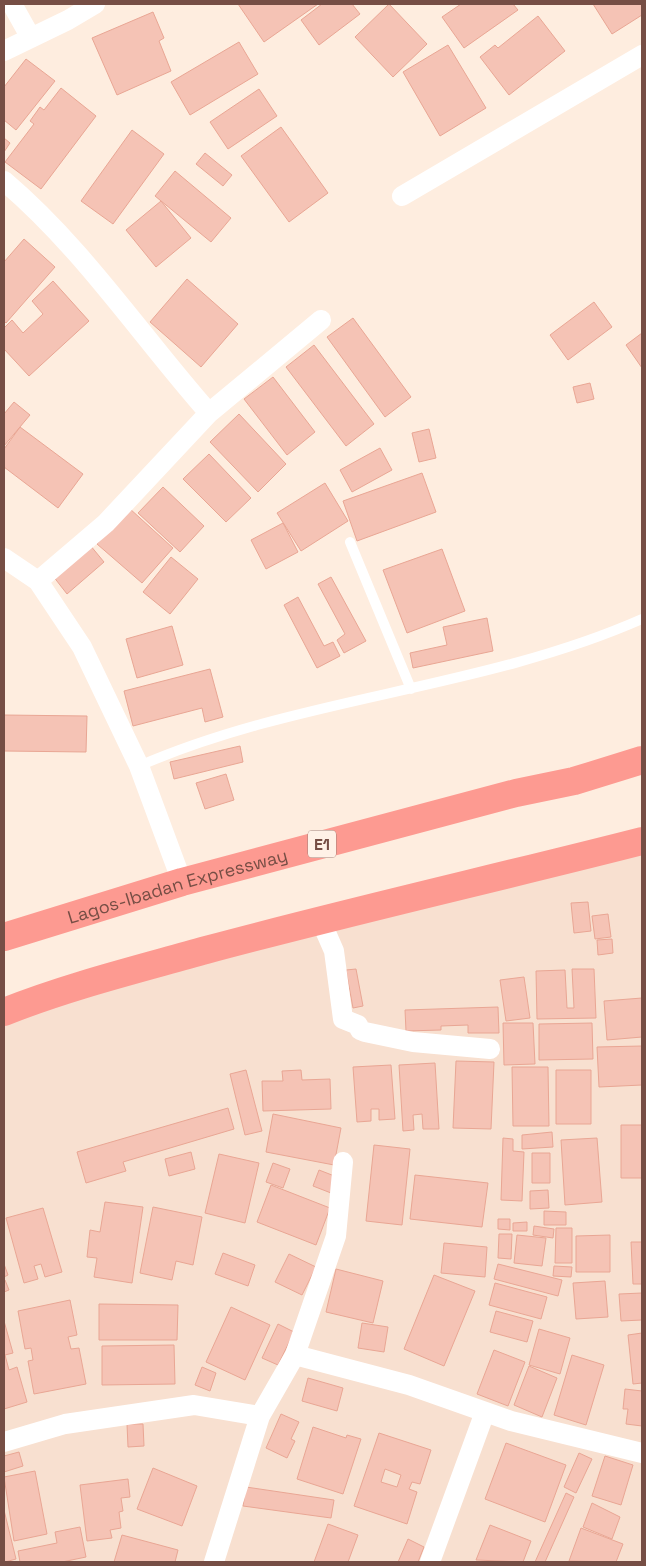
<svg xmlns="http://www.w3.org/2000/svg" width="646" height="1566" font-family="'Space Grotesk',sans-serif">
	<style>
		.residential { fill: #f8e0d0 }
		.building { fill: #f5c3b5; stroke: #e9a694; fill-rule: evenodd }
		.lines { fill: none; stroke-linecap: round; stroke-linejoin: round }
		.service { stroke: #fff; stroke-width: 10 }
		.minor { stroke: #fff; stroke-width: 20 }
		.motorway { stroke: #fd9a91; stroke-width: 28 }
		.labels { text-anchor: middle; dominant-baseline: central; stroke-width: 4; stroke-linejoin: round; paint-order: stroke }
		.shield { fill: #fff1e7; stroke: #9f7f76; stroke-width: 1 }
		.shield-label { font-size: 16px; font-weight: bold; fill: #764e45 }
		.street-label { font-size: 18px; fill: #764e45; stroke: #fff1e7 }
	</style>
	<rect width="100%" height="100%" fill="#feeddf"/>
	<path class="residential" d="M642 829V1562H4V1005Z"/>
	<path class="building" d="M238 4H318L264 42Z
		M322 4H352L360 14 319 45 301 20Z
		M389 4 427 44 393 77 355 37Z
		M461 4H513L518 10 464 48 442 17Z
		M593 4H642V15L612 34Z
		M153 12 164 38 159 41 171 71 117 95 92 38Z
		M538 16 565 51 509 95 480 57 495 45 498 48Z
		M239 42 258 74 190 115 171 82Z
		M448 45 486 108 440 136 403 72Z
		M26 59 55 81 16 130 4 120V87Z
		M61 88 96 116 41 189 5 162 34 124 30 121 40 107 44 110Z
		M259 89 277 116 228 149 210 122Z
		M281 127 328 193 289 222 241 156Z
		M132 130 164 154 113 224 81 201Z
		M4 138 10 143 4 152Z
		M205 153 232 175 223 186 196 164Z
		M175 171 231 218 211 242 155 196Z
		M161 201 191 238 156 267 126 230Z
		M24 239 55 267 6 323 4 321V262Z
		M187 279 238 324 201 367 150 322Z
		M53 281 89 321 29 376 4 349V328L12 320 23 333 43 314 32 301Z
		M594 302 612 327 568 360 550 335Z
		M353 318 411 397 385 417 327 337Z
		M642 333V368L626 345Z
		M314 345 374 424 346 446 286 367Z
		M273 377 315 432 287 455 244 399Z
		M590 383 594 399 577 403 573 387Z
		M14 402 30 415 4 446V414Z
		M239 414 286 464 258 492 210 442Z
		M20 427 83 474 58 508 4 467V449Z
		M429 429 436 458 419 462 412 433Z
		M380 448 392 470 352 492 340 470Z
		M209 454 251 498 226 522 183 479Z
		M422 473 436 512 357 541 343 501Z
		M325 483 348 521 301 551 277 513Z
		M163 487 204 526 180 552 138 513Z
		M129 508 173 548 142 583 97 544Z
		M283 523 298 552 266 569 251 540Z
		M90 545 104 562 67 594 53 576Z
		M442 549 465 611 407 633 383 570Z
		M171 557 198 579 170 614 143 592Z
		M331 577 366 641 344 653 337 640 345 634 318 584Z
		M298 597 324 646 333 642 340 656 317 668 284 605Z
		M487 618 493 651 413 668 410 653 447 645 443 627Z
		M172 626 183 665 137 678 126 639Z
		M210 669 223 717 205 722 202 708 133 726 124 691Z
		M4 715 87 716 86 752 4 751Z
		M240 746 243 762 174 779 170 762Z
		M226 774 234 800 205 809 196 783Z
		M588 902 591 931 574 933 571 903Z
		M608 914 611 937 595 939 592 916Z
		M612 939 613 953 598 955 597 940Z
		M356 969 363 1006 353 1008 346 970Z
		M572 969H594L596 1018 537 1019 536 971 565 970 567 1008H574Z
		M524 977 530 1018 506 1021 500 980Z
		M642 998V1037L607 1040 604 1001Z
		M498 1007 499 1033H468V1025L441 1026V1030L406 1031 405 1010Z
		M503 1023H533L535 1064 504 1065Z
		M592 1023 593 1059 539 1060V1024Z
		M642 1046V1085L599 1087 597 1047Z
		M456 1061 494 1062 491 1129 453 1128Z
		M435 1063 439 1129H423L422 1114 413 1115 414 1130 403 1131 399 1065Z
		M391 1065 395 1119 379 1120V1109H371V1121L357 1122 353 1067Z
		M512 1067H548L549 1126H513Z
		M246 1070 262 1131 245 1135 230 1074Z
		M301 1070 302 1080 330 1079 331 1109 263 1111 262 1081H283L282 1071Z
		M556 1070H591V1124H556Z
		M228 1108 234 1129 123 1162 126 1171 86 1183 77 1152Z
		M273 1114 341 1128 334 1165 266 1152Z
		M621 1125H642V1178H621Z
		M552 1132 553 1147 522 1149V1135Z
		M503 1138 513 1139V1151L524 1152 522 1201 501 1200Z
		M597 1138 602 1202 565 1205 561 1140Z
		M374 1145 410 1149 402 1225 366 1221Z
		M191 1152 195 1169 169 1176 165 1159Z
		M532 1153H550V1183H532Z
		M219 1154 259 1163 245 1223 205 1213Z
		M273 1163 290 1169 283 1188 266 1182Z
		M319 1170 337 1177 331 1193 313 1186Z
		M415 1175 488 1183 482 1227 410 1219Z
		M271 1185 330 1208 316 1245 257 1222Z
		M548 1190 549 1208 530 1209V1191Z
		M105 1202 143 1207 132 1283 94 1277 97 1258 87 1257 90 1230 100 1232Z
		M153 1207 202 1217 193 1265 176 1261 172 1280 140 1273Z
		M43 1208 62 1272 45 1277 41 1264 34 1266 38 1279 24 1283 6 1218Z
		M544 1211 566 1212V1225H544Z
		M498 1219H510V1230L498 1229Z
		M527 1222V1231H513V1223Z
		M534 1226 554 1229 553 1238 533 1235Z
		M556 1228H572V1263H555Z
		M499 1234H512L511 1259 498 1258Z
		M517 1235 546 1238 542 1266 514 1263Z
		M610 1235V1272H576V1236Z
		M631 1242H642V1284H633Z
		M444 1243 487 1247 485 1277 441 1273Z
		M223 1253 255 1265 248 1286 215 1274Z
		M289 1254 316 1267 302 1295 275 1282Z
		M4 1264 8 1275 4 1277Z
		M498 1264 562 1280 558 1296 494 1279Z
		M554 1266 572 1267 571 1277 553 1276Z
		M336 1269 383 1281 373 1323 326 1312Z
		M434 1275 475 1291 444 1366 404 1349Z
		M4 1280H5L9 1290 4 1292Z
		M605 1281 608 1317 576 1319 573 1283Z
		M495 1283 547 1297 541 1319 489 1305Z
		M642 1293V1320L621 1321 619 1294Z
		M70 1300 77 1335 68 1337 71 1349 79 1348 86 1384 34 1394 28 1361 33 1360 31 1348 25 1349 18 1311Z
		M99 1304 178 1305 177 1340H99Z
		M231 1307 270 1325 245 1380 206 1362Z
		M496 1311 533 1321 527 1342 490 1332Z
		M4 1321 13 1353 5 1355 9 1370 17 1367 27 1402 4 1409Z
		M362 1323 388 1327 384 1352 358 1348Z
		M278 1324 294 1332 278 1365 262 1358Z
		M539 1329 570 1338 560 1374 529 1365Z
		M642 1333V1383L633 1384 628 1335Z
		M174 1345 175 1384 102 1385V1346Z
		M494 1350 525 1362 508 1406 477 1394Z
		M572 1355 604 1365 586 1425 554 1415Z
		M529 1366 557 1378 542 1417 514 1405Z
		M202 1367 216 1373 210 1391 195 1385Z
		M308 1378 343 1388 337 1411 302 1401Z
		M625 1389 642 1391V1426L626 1424 628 1409H623Z
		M281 1414 299 1422 291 1439 295 1441 287 1458 266 1448Z
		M127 1424H143L144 1446 128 1447Z
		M313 1427 346 1438 347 1435 361 1439 343 1494 297 1479Z
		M379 1433 431 1450 420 1484 412 1482 409 1489 417 1492 407 1524 354 1506ZM385 1469 401 1475 397 1487 381 1482Z
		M506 1443 566 1465 545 1522 485 1499Z
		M19 1452 23 1466 4 1472V1456Z
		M579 1453 592 1459 576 1493 564 1487Z
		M605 1456 633 1465 621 1505 592 1496Z
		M153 1468 197 1486 182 1526 137 1509Z
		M35 1471 47 1534 14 1541 4 1477Z
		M128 1479 130 1497 121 1498 123 1511 119 1512 121 1528 110 1530 112 1538 87 1541 80 1485Z
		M246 1487 334 1500 331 1518 243 1506Z
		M566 1493 574 1497 545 1562H535Z
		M592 1503 620 1517 612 1539 583 1527Z
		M4 1510 16 1559 5 1562H4Z
		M328 1524 358 1535 348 1562H314Z
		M490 1525 531 1541 523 1562 476 1560Z
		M80 1527 86 1557 62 1562H20L18 1551 57 1543 55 1532Z
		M581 1528 623 1544 616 1562 569 1561Z
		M122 1535 178 1550 175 1562H114Z
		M408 1539 424 1547 418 1562H398Z"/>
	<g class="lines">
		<path class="service" d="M350 542 411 689
			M139 766C300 696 481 690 642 619"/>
		<path class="minor" d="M12 4 31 38
			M4 51 68 20 95 4
			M4 181C83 248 141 336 209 413
			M402 196 642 55
			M4 558 38 581 82 647 139 766 182 882
			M38 581 106 523 209 413 321 320
			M320 919 334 951 343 1019 358 1025 360 1030 365 1032 413 1042 490 1049
			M295 1355 409 1385 511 1421 642 1453
			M4 1442 65 1424 194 1405 260 1416
			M214 1562 260 1416 295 1355 336 1236 343 1162
			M430 1562 485 1412"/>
		<g class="motorway">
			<path id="s1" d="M4 937 182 882 516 793 574 781 642 760"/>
			<path d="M4 1012C69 986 139 969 206 950 351 911 497 878 642 841"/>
		</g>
	</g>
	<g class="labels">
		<rect class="shield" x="308" y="830.5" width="28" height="27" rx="4"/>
		<g class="shield-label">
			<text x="322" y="844">E1</text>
		</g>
		<g class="street-label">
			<text stroke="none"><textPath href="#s1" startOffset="181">Lagos-Ibadan Expressway</textPath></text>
		</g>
	</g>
	<rect width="646" height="1566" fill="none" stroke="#764e45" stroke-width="10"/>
</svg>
